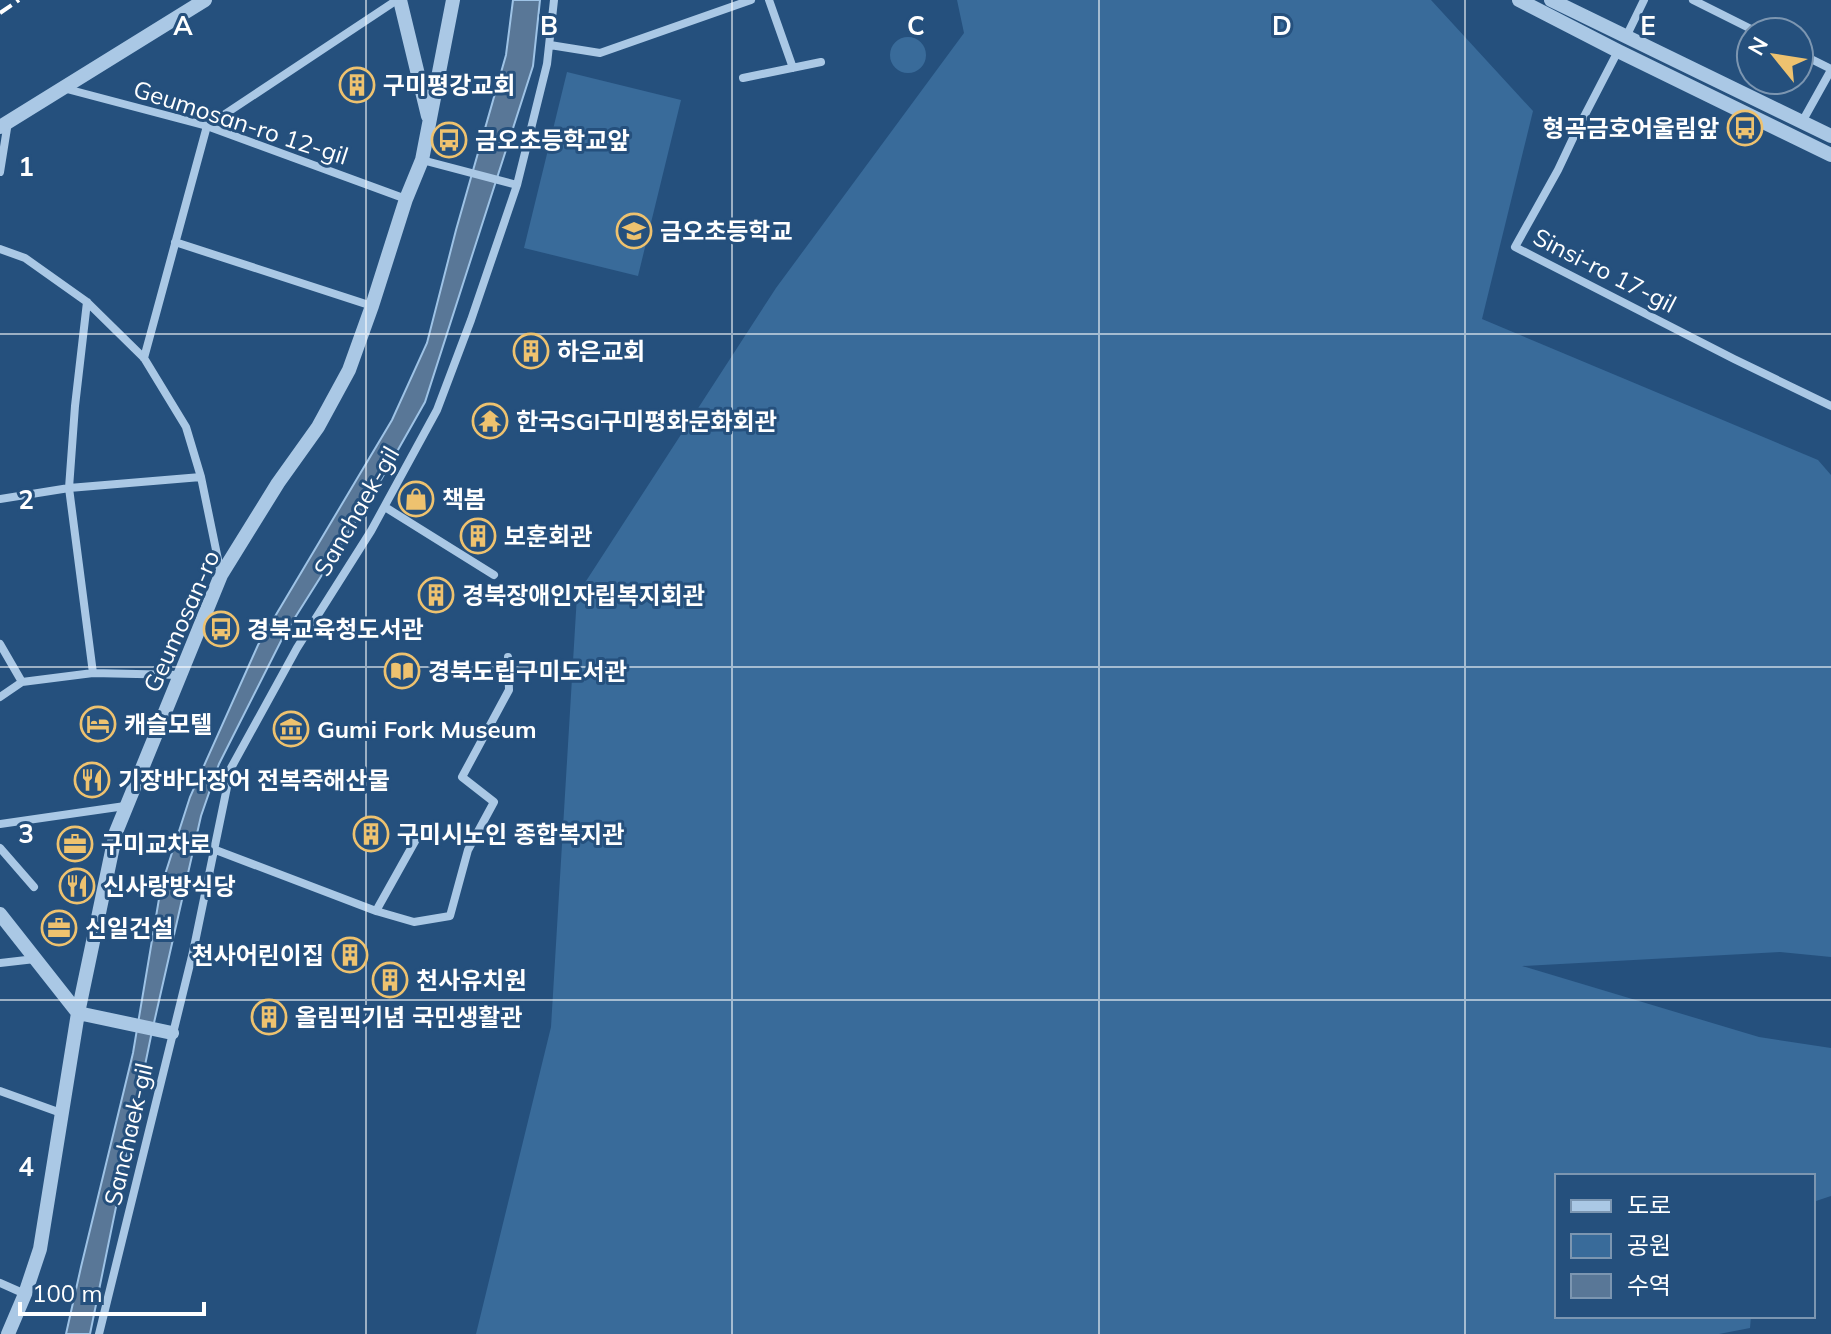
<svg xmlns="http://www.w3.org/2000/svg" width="1831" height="1334" font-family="Mulish,'Noto Sans KR',sans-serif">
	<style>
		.green { fill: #396b9a }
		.water { fill: #597797; stroke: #9ec3e6; stroke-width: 2 }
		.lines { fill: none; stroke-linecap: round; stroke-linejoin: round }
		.minor { stroke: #aac8e5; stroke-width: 8 }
		.tertiary { stroke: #aac8e5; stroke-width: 14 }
		.rail { stroke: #fff; stroke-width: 4; stroke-dasharray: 14 6; stroke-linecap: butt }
		.grid { fill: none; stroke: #fff; stroke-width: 2; stroke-opacity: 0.55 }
		.labels { text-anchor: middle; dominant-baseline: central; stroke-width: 6; stroke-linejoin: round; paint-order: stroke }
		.poi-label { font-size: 24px; font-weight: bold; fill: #fff; stroke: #25507d; text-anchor: start }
		.street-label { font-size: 24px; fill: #fff; stroke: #25507d }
		.grid-label { font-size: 26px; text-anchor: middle; font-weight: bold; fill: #fff; stroke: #25507d; stroke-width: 6; stroke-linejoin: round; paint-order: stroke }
	</style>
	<rect width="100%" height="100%" fill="#25507d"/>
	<path class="green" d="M957 0H1431L1533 111 1482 319 1818 460 1831 475V957L1780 952 1522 966 1759 1037 1831 1048V1196L1813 1202V1176H1557V1316H1751L1750 1328 1719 1334H476L551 1027 577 595 776 288 964 33Z
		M890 55a18 18 0 1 1 36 0a18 18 0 1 1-36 0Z
		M567 72 681 100 638 276 524 248Z"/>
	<path class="water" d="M513 0H540L533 66 425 402 373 494 284 635 219 764 201 816 151 1036 90 1334H66L81 1267 133 1053 161 887 190 797 258 645 392 420 427 343 456 230 506 55Z"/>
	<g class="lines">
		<path class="minor" d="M769 0 793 68
			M1693 0 1757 32
			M1626 37 1644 0
			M550 45 600 53 751 0
			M1618 51 1575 134 1558 170 1515 247 1734 359 1831 406
			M1799 53 1831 69
			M743 78 821 62
			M63 88 207 126 406 199
			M1802 122 1831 70
			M422 160 517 185
			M0 172 8 122
			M175 242 372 306
			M0 249 25 258 87 302 144 358 186 427 201 477 221 574
			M87 302 75 406 69 488 93 673
			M144 358 207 126 397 0
			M0 499 69 488 201 477
			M385 507 494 575
			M0 644 22 682
			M0 697 22 682 93 673 180 675
			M0 824 125 806
			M0 848 34 887
			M213 849 376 911 414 922 450 916 468 850 494 802 462 777 509 690 508 657
			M376 911 423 827
			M0 963 35 959
			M0 1091 61 1113
			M0 1283 25 1294
			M99 1334 193 952 231 768 297 648 371 531 437 410 471 320 517 185 547 64 554 0"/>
		<path class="tertiary" d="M400 0 428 116
			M1519 0 1618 51 1831 155
			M1551 0 1831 136
			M0 127 205 0
			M0 914 78 1013 172 1033
			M8 1334 25 1294 40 1249 78 1013 116 832 221 575 278 483 318 427 349 370 372 306 406 199 422 160 453 0"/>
		<path class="rail" d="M0 13 19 0"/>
	</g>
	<path class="grid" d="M366 0V1334M732 0V1334M1099 0V1334M1465 0V1334M0 334H1831M0 667H1831M0 1000H1831"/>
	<defs>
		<g id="building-ring" transform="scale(1.8)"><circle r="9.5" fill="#25507d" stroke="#eec26f" stroke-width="1.5"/><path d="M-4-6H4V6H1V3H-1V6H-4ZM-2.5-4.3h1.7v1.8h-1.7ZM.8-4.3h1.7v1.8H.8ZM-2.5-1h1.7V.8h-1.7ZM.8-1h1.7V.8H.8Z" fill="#eec26f"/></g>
		<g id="bus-ring" transform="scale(1.8)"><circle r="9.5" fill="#25507d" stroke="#eec26f" stroke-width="1.5"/><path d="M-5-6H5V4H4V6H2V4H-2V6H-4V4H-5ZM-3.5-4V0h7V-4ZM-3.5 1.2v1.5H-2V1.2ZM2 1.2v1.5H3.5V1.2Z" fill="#eec26f"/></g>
		<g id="school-ring" transform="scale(1.8)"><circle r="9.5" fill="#25507d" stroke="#eec26f" stroke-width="1.5"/><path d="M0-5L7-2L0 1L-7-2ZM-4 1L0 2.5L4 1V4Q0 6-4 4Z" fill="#eec26f"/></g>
		<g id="temple-ring" transform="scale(1.8)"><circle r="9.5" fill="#25507d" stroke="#eec26f" stroke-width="1.5"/><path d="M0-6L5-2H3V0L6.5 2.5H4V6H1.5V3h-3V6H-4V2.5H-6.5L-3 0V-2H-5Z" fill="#eec26f"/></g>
		<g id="shop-ring" transform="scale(1.8)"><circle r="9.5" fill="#25507d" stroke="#eec26f" stroke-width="1.5"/><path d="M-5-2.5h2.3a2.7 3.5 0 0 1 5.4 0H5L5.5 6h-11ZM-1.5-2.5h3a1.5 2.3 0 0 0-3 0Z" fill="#eec26f"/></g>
		<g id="library-ring" transform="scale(1.8)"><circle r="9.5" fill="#25507d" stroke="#eec26f" stroke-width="1.5"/><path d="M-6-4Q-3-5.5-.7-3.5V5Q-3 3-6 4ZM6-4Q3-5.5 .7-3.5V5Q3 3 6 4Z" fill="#eec26f"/></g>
		<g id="hotel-ring" transform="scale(1.8)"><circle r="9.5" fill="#25507d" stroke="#eec26f" stroke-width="1.5"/><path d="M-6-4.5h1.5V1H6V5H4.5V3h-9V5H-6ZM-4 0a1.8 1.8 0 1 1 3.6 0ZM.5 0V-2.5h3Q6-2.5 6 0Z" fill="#eec26f"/></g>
		<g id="museum-ring" transform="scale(1.8)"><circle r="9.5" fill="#25507d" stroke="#eec26f" stroke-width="1.5"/><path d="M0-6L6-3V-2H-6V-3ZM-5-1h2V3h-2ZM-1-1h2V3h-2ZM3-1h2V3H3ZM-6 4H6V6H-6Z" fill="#eec26f"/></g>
		<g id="restaurant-ring" transform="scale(1.8)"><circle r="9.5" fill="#25507d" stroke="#eec26f" stroke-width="1.5"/><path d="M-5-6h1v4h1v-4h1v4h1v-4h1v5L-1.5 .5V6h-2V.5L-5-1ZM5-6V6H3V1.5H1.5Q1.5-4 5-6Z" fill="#eec26f"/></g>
		<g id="office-ring" transform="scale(1.8)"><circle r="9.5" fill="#25507d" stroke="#eec26f" stroke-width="1.5"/><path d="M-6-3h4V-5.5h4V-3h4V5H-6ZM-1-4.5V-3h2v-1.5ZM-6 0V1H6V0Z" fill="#eec26f"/></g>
	</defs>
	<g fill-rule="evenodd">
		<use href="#building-ring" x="357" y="85"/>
		<use href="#bus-ring" x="1745" y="128"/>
		<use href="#bus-ring" x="449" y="140"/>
		<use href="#school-ring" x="634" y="231"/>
		<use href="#building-ring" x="531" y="351"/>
		<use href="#temple-ring" x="490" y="421"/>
		<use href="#shop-ring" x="416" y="499"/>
		<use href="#building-ring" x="478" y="536"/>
		<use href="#building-ring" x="436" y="595"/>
		<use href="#bus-ring" x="221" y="629"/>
		<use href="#library-ring" x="402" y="671"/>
		<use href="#hotel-ring" x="98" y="724"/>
		<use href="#museum-ring" x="291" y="729"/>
		<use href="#restaurant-ring" x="92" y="780"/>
		<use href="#building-ring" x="371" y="834"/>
		<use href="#office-ring" x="75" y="844"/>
		<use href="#restaurant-ring" x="77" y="886"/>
		<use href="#office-ring" x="59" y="928"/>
		<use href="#building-ring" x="350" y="955"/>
		<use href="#building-ring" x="390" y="980"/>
		<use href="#building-ring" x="269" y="1017"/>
	</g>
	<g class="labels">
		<g class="poi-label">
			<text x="383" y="85">구미평강교회</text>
			<text x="1719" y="128" text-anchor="end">형곡금호어울림앞</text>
			<text x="475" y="140">금오초등학교앞</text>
			<text x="660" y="231">금오초등학교</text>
			<text x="557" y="351">하은교회</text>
			<text x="516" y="421">한국SGI구미평화문화회관</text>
			<text x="442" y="499">책봄</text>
			<text x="504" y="536">보훈회관</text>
			<text x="462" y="595">경북장애인자립복지회관</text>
			<text x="247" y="629">경북교육청도서관</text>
			<text x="428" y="671">경북도립구미도서관</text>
			<text x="124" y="724">캐슬모텔</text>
			<text x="317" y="729">Gumi Fork Museum</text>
			<text x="118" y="780">기장바다장어 전복죽해산물</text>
			<text x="397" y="834">구미시노인 종합복지관</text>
			<text x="101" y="844">구미교차로</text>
			<text x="103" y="886">신사랑방식당</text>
			<text x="85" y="928">신일건설</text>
			<text x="324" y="955" text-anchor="end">천사어린이집</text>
			<text x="416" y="980">천사유치원</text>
			<text x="295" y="1017">올림픽기념 국민생활관</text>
		</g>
		<g class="street-label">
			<text transform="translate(241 122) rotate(18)">Geumosan-ro 12-gil</text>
			<text transform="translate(1605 270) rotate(27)">Sinsi-ro 17-gil</text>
			<text transform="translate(356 511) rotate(-60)">Sanchaek-gil</text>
			<text transform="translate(181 621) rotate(-66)">Geumosan-ro</text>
			<text transform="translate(128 1134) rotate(-77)">Sanchaek-gil</text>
		</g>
	</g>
	<g class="grid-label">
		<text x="183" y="35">A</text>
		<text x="549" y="35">B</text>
		<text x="916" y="35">C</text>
		<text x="1282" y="35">D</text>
		<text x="1648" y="35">E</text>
		<text x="26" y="176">1</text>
		<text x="26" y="509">2</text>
		<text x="26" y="843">3</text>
		<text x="26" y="1176">4</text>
	</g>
	<rect x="1555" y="1174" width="260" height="144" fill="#25507d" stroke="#7c96b1" stroke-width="2"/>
	<rect x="1571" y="1200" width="40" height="12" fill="#aac8e5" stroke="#7c96b1" stroke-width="2"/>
	<text x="1627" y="1214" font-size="24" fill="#ffffff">도로</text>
	<rect x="1571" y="1234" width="40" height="24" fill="#396b9a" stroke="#7c96b1" stroke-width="2"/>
	<text x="1627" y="1254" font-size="24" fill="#ffffff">공원</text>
	<rect x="1571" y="1274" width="40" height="24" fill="#597797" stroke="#7c96b1" stroke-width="2"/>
	<text x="1627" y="1294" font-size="24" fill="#ffffff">수역</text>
	<g transform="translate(1775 56) rotate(300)"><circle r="38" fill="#25507d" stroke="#7c96b1" stroke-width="2"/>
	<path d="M0-6L14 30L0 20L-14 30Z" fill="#eec26f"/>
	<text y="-12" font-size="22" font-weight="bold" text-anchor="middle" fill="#ffffff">N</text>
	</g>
	<path d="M20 1302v12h184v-12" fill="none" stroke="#ffffff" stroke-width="4"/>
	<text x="32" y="1302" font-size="24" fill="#ffffff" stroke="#25507d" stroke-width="6" paint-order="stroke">100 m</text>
</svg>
